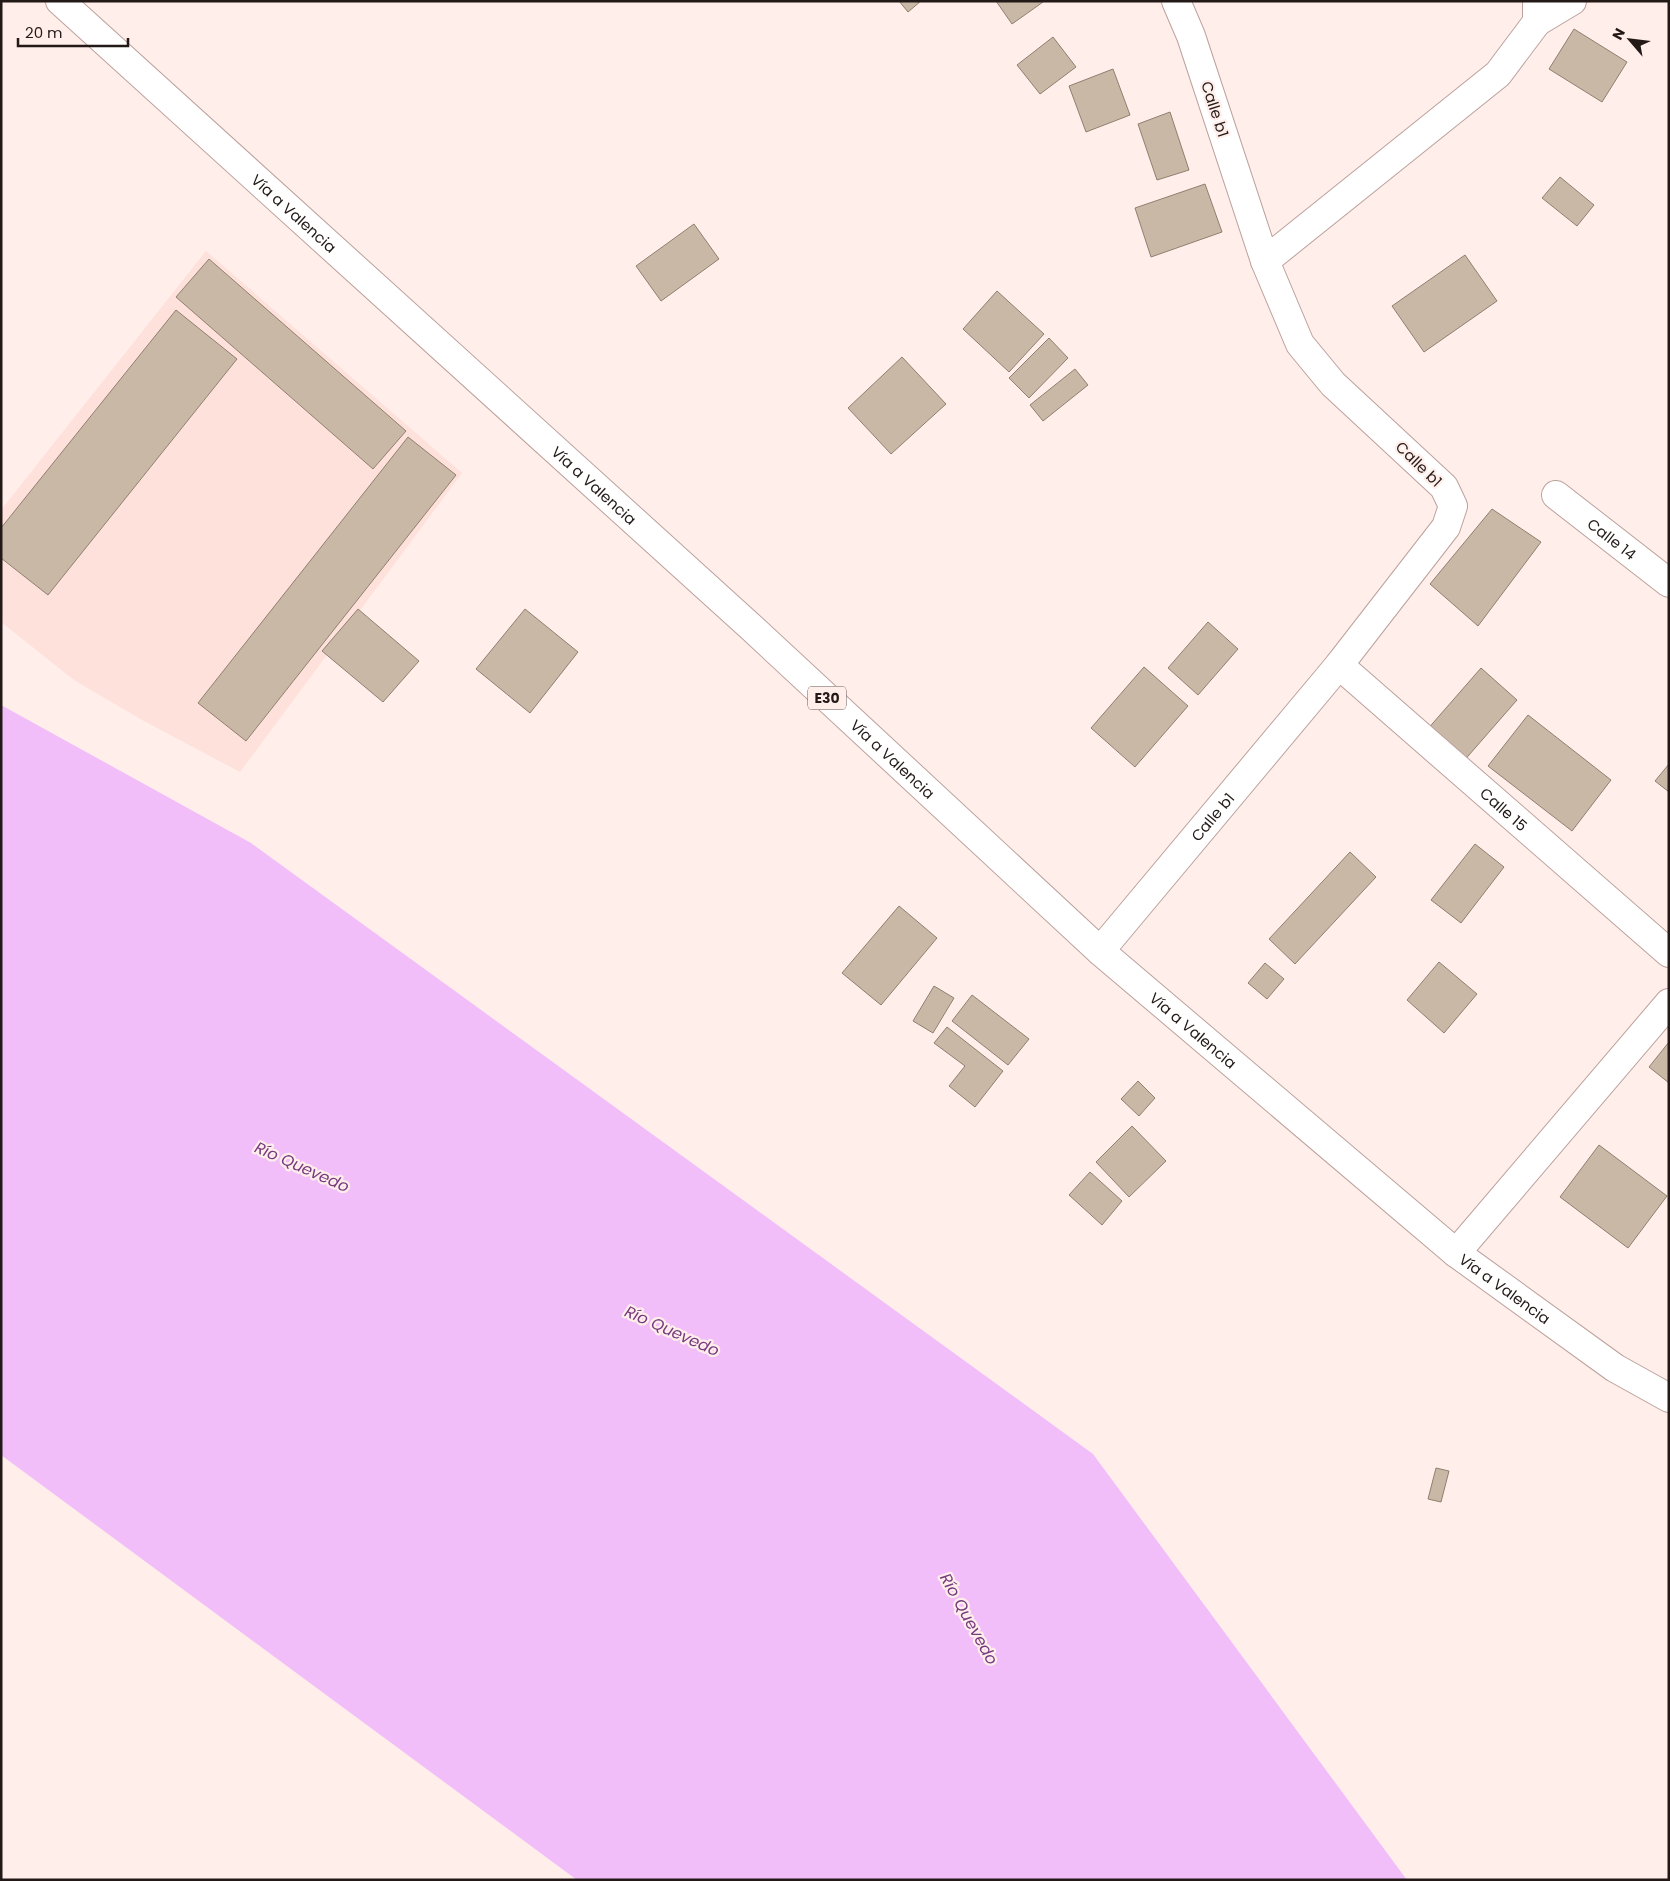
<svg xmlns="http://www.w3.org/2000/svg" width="1670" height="1881" font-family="Poppins,sans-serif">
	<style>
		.built { fill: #fee1db }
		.water { fill: #f1befa }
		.building { fill: #cab8a7; stroke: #907f6f }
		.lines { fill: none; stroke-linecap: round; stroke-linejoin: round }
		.minor-casing { stroke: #bca19c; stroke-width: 30 }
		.trunk-casing { stroke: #bca19c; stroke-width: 30 }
		.minor { stroke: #fff; stroke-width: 28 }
		.trunk { stroke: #fff; stroke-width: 28 }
		.labels { text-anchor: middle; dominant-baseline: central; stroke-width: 4.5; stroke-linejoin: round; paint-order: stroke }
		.shield { fill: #ffeeea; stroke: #655a57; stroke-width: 1 }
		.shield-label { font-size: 14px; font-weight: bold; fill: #231a18 }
		.street-label { font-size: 15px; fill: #231a18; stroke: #ffeeea }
		.water-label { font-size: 16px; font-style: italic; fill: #763a80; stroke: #ffeeea }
	</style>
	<rect width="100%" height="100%" fill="#ffeeea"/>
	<path class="built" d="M206 251 462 473 240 772 142 720 74 680 1 622V510Z"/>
	<path class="water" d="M1 705 251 843 1093 1454 1407 1880H577L1 1455Z"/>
	<path class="building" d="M899 1H921L908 12Z
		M996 1H1042L1043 2 1012 24Z
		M1574 29 1627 62 1602 102 1549 69Z
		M1053 37 1076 67 1040 94 1017 65Z
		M1113 69 1130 115 1086 132 1069 86Z
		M1170 112 1189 170 1157 180 1138 124Z
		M1560 177 1594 205 1577 226 1542 198Z
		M1205 184 1222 232 1151 257 1135 208Z
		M694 224 719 259 661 301 636 266Z
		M1465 255 1497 301 1424 352 1392 306Z
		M209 259 406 431 373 469 176 297Z
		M997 291 1044 334 1009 372 963 329Z
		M176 310 237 359 48 595 1 558V528Z
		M1049 338 1068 358 1029 398 1009 378Z
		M902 357 946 404 891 454 848 408Z
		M1075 369 1088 385 1043 421 1030 405Z
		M408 437 456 475 246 741 198 703Z
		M1492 509 1541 542 1478 626 1430 584Z
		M358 609 419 661 383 702 322 651Z
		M525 609 578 652 530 713 476 669Z
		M1208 622 1238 649 1198 695 1168 668Z
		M1144 667 1188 706 1135 767 1091 728Z
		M1481 668 1517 700 1462 763 1426 731Z
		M1528 715 1611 780 1572 831 1488 766Z
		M1669 764V792L1655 781Z
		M1475 844 1504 867 1461 923 1431 900Z
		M1350 852 1376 877 1295 964 1269 939Z
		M899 906 937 938 881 1005 842 973Z
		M1439 962 1477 994 1444 1033 1407 1000Z
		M1265 963 1284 979 1267 999 1248 983Z
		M934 986 954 998 933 1033 913 1021Z
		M972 995 1029 1039 1008 1065 952 1021Z
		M947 1027 1003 1071 975 1107 949 1086 965 1066 934 1043Z
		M1669 1042V1083L1649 1067Z
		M1138 1081 1155 1098 1139 1116 1121 1099Z
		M1132 1126 1166 1161 1129 1197 1096 1162Z
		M1599 1145 1667 1196 1628 1248 1560 1197Z
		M1090 1172 1122 1201 1102 1225 1069 1195Z
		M1436 1468 1449 1471 1441 1502 1428 1499Z"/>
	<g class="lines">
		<g class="minor-casing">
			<g id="minor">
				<path d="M1537 22 1572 1"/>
				<path d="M1265 261 1498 74 1537 22V1"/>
				<path id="s1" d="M1556 495 1669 583"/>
				<path id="s2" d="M1339 665 1669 953"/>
				<path id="s3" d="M1100 951 1339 665 1446 527 1453 506 1444 487 1333 384 1300 344 1265 261 1191 36 1176 1"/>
				<path d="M1456 1253 1669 1003"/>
			</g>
		</g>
		<g class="trunk-casing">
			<g id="trunk">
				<path id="s4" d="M60 1 752 628 1100 951 1456 1253 1615 1368 1669 1398"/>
			</g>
		</g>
		<use href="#minor" class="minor"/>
		<use href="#trunk" class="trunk"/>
	</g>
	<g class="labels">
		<rect class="shield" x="808" y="686.5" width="38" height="23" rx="4"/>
		<g class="shield-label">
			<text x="827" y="698">E30</text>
		</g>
		<g class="street-label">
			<text transform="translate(1215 109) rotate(72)">Calle b1</text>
			<text stroke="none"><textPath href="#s4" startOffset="316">Vía a Valencia</textPath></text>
			<text transform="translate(1419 464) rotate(44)">Calle b1</text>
			<text stroke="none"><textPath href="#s4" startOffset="721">Vía a Valencia</textPath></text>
			<text stroke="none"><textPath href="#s1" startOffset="71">Calle 14</textPath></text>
			<text stroke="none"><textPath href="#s4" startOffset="1126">Vía a Valencia</textPath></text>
			<text stroke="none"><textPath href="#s2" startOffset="219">Calle 15</textPath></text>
			<text stroke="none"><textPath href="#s3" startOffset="175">Calle b1</textPath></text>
			<text stroke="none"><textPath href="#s4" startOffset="1531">Vía a Valencia</textPath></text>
			<text stroke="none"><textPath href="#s4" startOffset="1936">Vía a Valencia</textPath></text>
		</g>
		<g class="water-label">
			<text transform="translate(302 1167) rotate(24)">Río Quevedo</text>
			<text transform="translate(672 1331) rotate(24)">Río Quevedo</text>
			<text transform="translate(969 1619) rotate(61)">Río Quevedo</text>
		</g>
	</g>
	<rect width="1670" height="1881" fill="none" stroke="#231a18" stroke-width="5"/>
	<g transform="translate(1630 40) rotate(298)" stroke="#ffeeea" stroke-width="4" paint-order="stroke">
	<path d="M0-4L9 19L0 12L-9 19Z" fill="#231a18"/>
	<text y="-8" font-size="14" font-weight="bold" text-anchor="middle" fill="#231a18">N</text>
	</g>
	<path d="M18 38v8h110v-8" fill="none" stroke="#231a18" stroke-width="2.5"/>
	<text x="25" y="38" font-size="15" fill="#231a18" stroke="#ffeeea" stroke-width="4" paint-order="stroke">20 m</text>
</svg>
